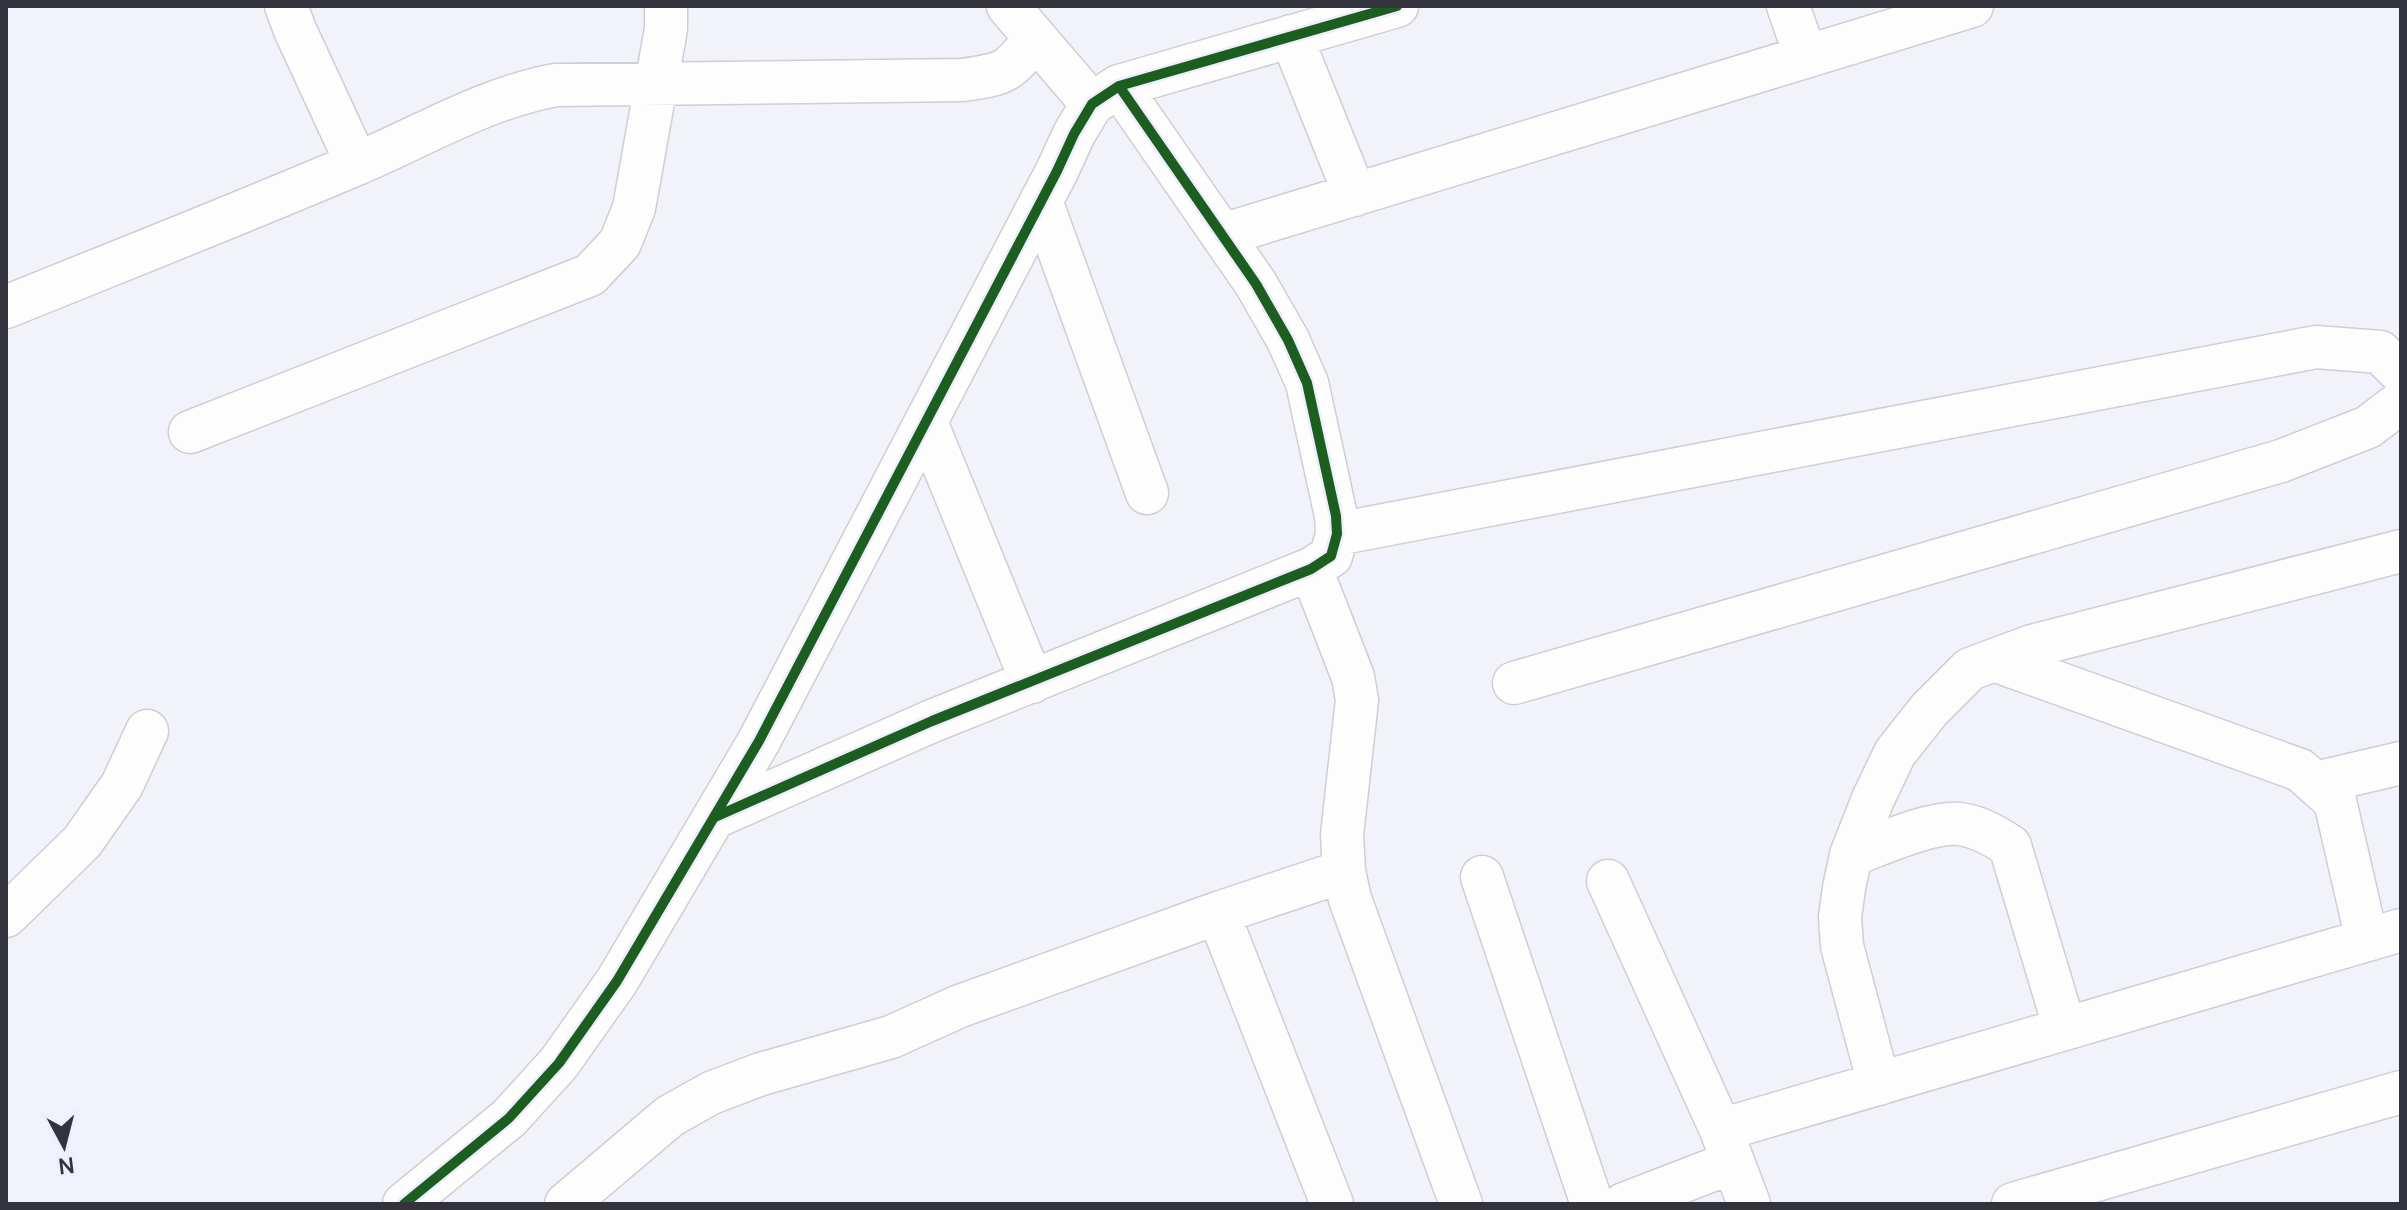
<svg xmlns="http://www.w3.org/2000/svg" width="2407" height="1210" font-family="Manrope,sans-serif">
	<style>
		.lines { fill: none; stroke-linecap: round; stroke-linejoin: round }
		.street-casing { stroke: #ceced6; stroke-width: 45 }
		.street { stroke: #fdfdfe; stroke-width: 42 }
		.cycleway-casing { stroke: #eeeefd; stroke-width: 15 }
		.cycleway { stroke: #1b5e20; stroke-width: 10 }
	</style>
	<rect width="100%" height="100%" fill="#f2f2fa"/>
	<g class="lines">
		<g class="street-casing">
			<path id="street" d="M286 6 295 30 357 164
				M1008 6 1092 104
				M1788 6 1806 57
				M1291 36 1355 195
				M1041 201 1147 493
				M1222 235 1972 6
				M6 307C122 260 239 214 354 165 421 137 484 98 556 85L963 80C1005 74 1009 73 1034 39
				M926 422 1032 682
				M190 432 590 275 620 243 634 208 666 29V6
				M1337 534 2316 347 2380 352 2401 373
				M1311 569 1353 677 1357 700 1342 835 1344 871 1350 899 1461 1204
				M1994 660 2300 770 2335 801 2367 940
				M1514 683 2281 461 2368 427 2401 402
				M2316 783 2401 763
				M715 817 932 721 1311 569 1331 556 1337 534 1336 516 1307 383 1288 340 1256 284 1119 86
				M1851 855C1879 845 1931 821 1959 824 1978 826 1995 836 2010 846L2065 1029
				M1482 877 1592 1204
				M1608 881 1721 1130 1749 1204
				M1218 913 1332 1204
				M6 916 82 842 122 785 147 731
				M1879 1084 1842 946 1840 917 1844 888 1851 855 1873 799 1895 753 1929 710 1970 669 2032 646 2401 551
				M1721 1130 2401 930
				M404 1204 509 1118 559 1063 617 981 759 741 1057 171 1074 134 1092 104 1119 86 1397 6
				M566 1204 670 1116 711 1093 761 1074 891 1037 960 1006 1218 913 1344 871
				M1624 1204 1733 1162
				M2013 1204 2401 1092"/>
		</g>
		<use href="#street" class="street"/>
		<g class="cycleway-casing">
			<path id="cycleway" d="M715 817 932 721 1311 569 1331 556 1337 534 1336 516 1307 383 1288 340 1256 284 1119 86
				M404 1204 509 1118 559 1063 617 981 759 741 1057 171 1074 134 1092 104 1119 86 1397 6"/>
		</g>
		<use href="#cycleway" class="cycleway"/>
	</g>
	<rect width="2407" height="1210" fill="none" stroke="#33333d" stroke-width="16"/>
	<g transform="translate(64 1146) rotate(173)" stroke="#eeeefd" stroke-width="6" paint-order="stroke">
	<path d="M0-6L14 30L0 20L-14 30Z" fill="#33333d"/>
	<text y="-12" font-size="22" font-weight="bold" text-anchor="middle" fill="#33333d">N</text>
	</g>
</svg>
